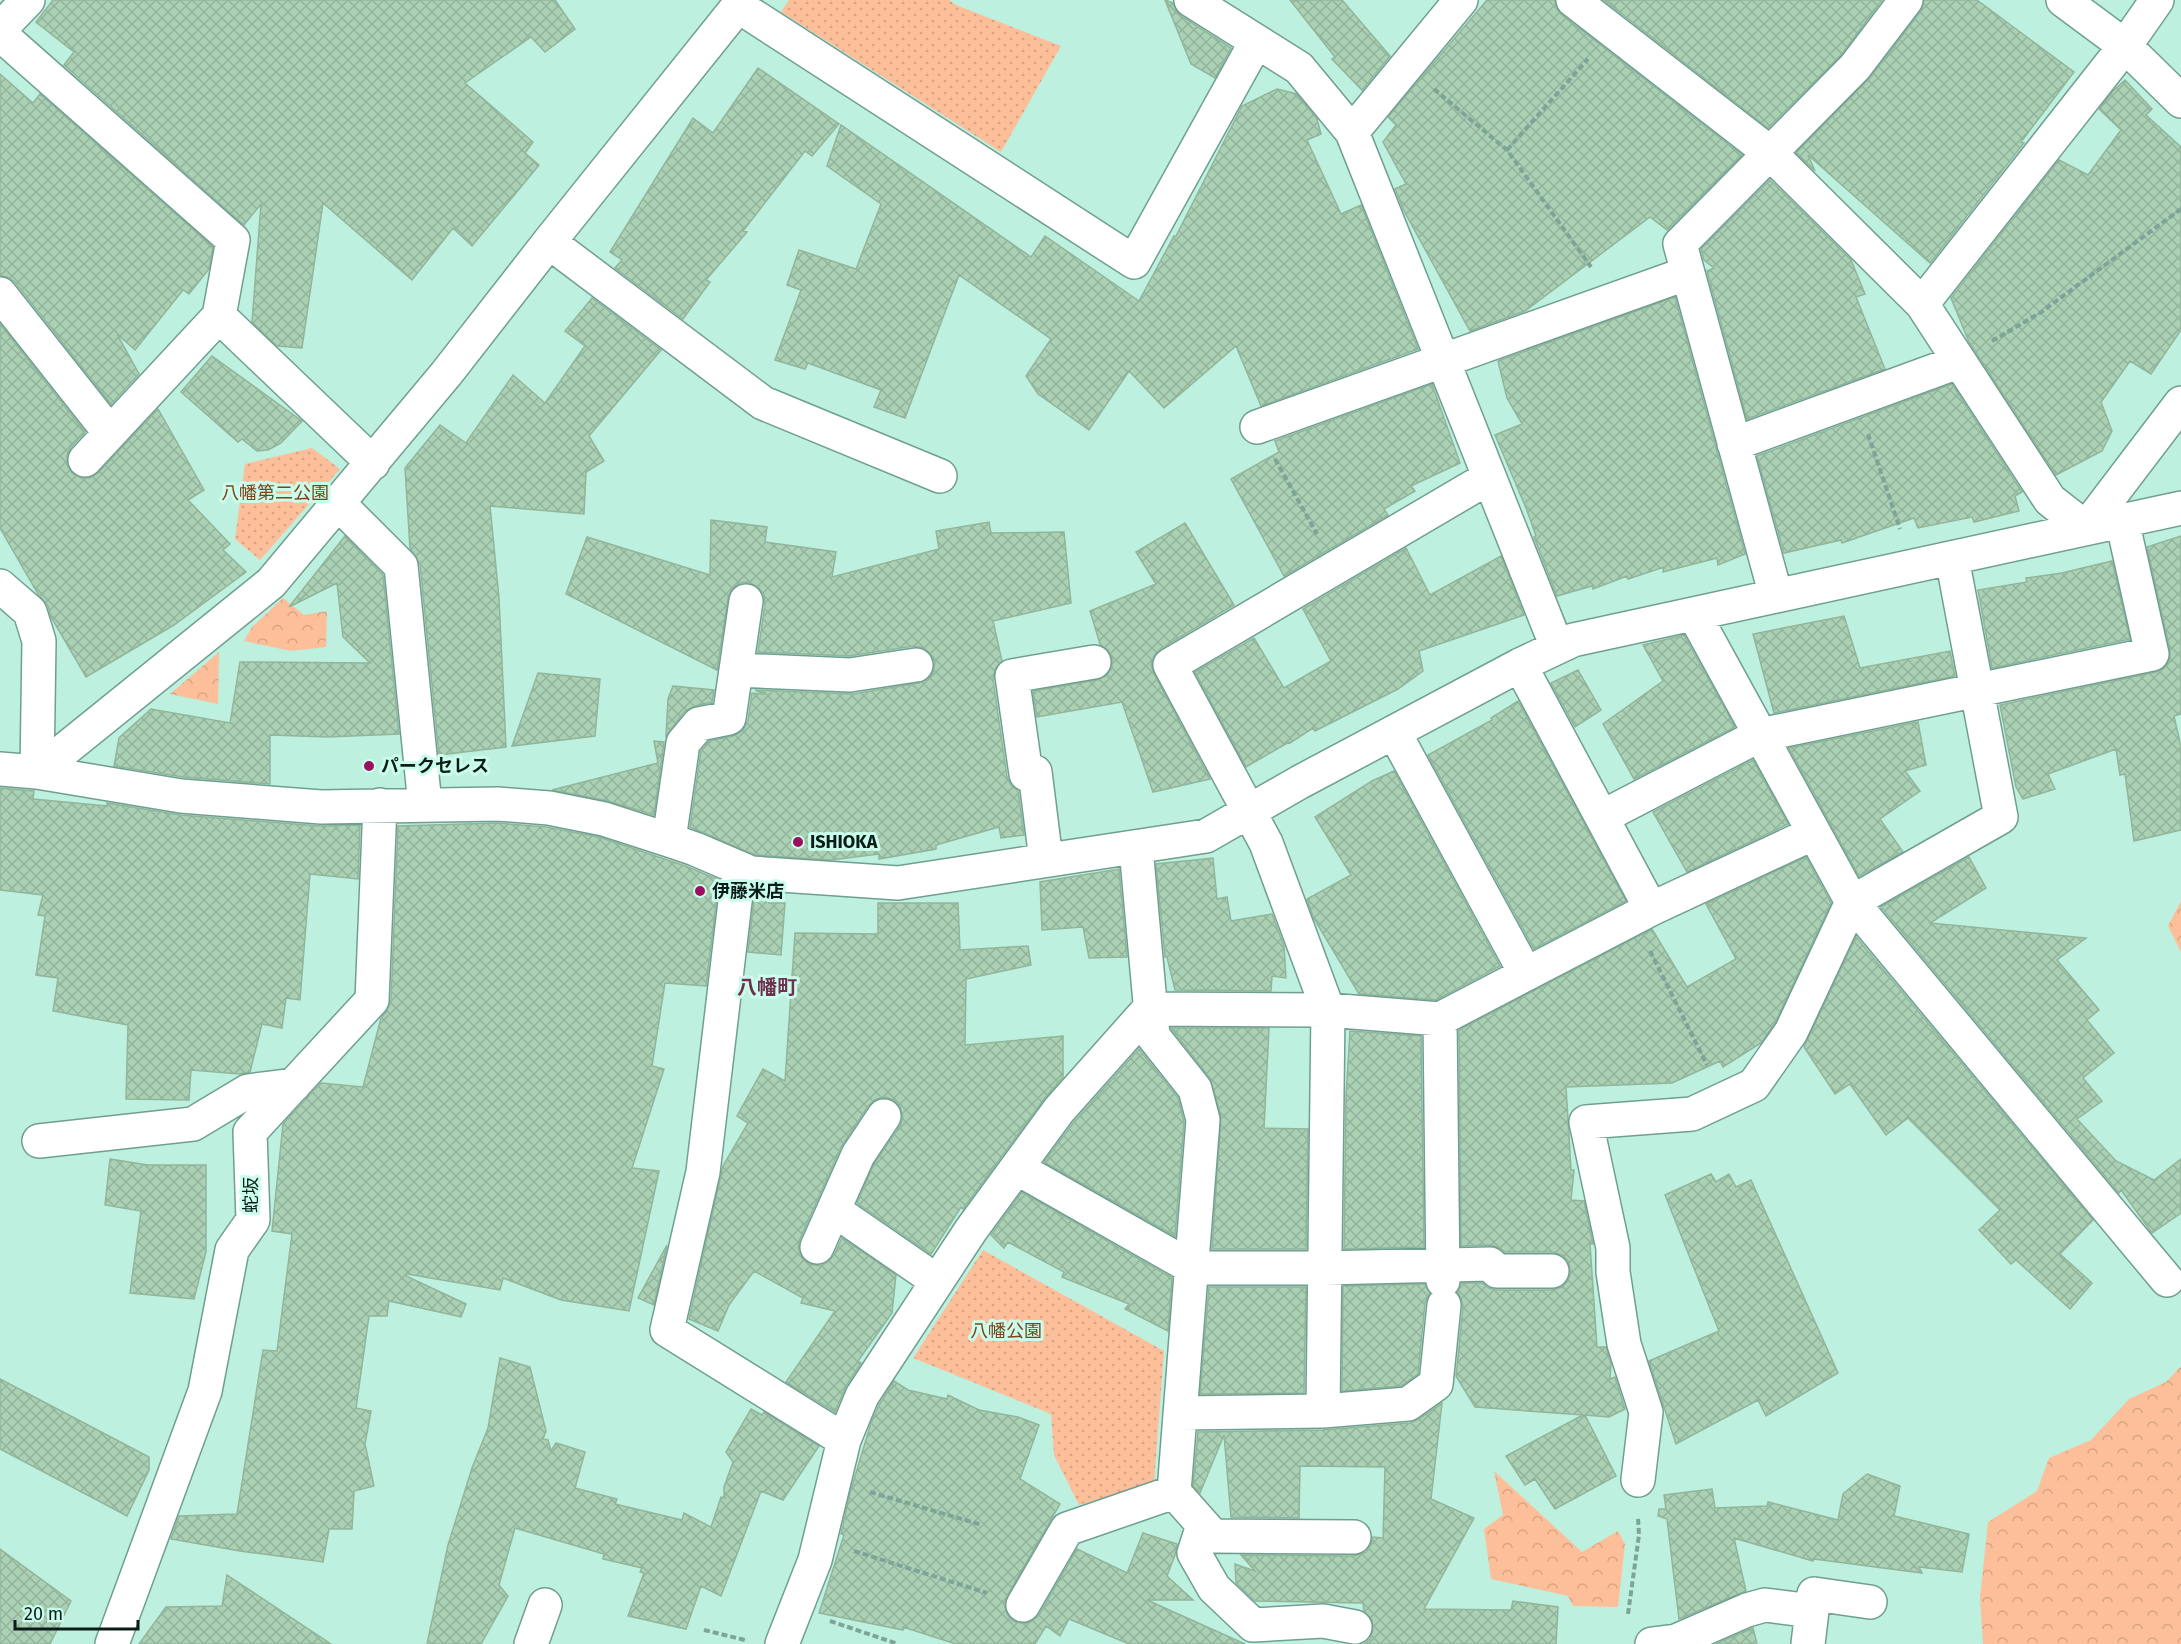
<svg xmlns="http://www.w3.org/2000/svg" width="2181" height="1644" font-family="'Fira Sans','Noto Sans JP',sans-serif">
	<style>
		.forest { fill: url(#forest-crowns) }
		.park { fill: url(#park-dots) }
		.building { fill: url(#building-cross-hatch); stroke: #91b59a; stroke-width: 1.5 }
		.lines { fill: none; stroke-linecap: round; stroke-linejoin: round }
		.minor-casing { stroke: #6f9f90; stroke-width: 36 }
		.path { stroke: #7da498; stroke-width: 4; stroke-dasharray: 6 3; stroke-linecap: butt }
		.minor { stroke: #fff; stroke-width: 33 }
		.poi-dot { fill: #9b0f5f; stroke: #cbfded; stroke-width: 2 }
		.labels { text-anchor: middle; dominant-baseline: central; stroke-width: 6; stroke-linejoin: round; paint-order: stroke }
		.park-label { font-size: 18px; fill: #7d4318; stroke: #cbfded }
		.poi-label { font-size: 18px; font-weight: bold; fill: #0a1d18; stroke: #cbfded; text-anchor: start }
		.street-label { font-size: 18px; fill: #0a1d18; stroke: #cbfded }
		.neighbourhood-label { font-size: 20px; font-weight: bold; fill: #71304e; stroke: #cbfded }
	</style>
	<defs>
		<pattern id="forest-crowns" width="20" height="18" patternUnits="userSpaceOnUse" patternTransform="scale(1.5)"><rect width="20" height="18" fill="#fcbf99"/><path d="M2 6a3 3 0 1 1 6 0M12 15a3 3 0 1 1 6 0" fill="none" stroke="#d7a483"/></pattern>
		<pattern id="park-dots" width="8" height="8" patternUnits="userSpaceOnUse" patternTransform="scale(1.5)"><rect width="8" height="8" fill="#fcbf99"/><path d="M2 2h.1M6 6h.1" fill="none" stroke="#d7a483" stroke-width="1.8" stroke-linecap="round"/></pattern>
		<pattern id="building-cross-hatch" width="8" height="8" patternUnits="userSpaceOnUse" patternTransform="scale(1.5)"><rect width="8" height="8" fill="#abd1b5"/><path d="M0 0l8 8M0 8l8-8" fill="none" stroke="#92b39b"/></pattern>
	</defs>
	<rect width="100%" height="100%" fill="#bef0e0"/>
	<path class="forest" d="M283 598 304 615 327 611 326 647 291 651 244 641 252 627Z
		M219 652 218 704 170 694Z
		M2181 901V952L2168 926Z
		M2181 1366V1644H1983L1980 1598 1988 1522 2037 1491 2049 1458 2091 1440 2129 1399 2166 1382Z
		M1494 1471 1582 1552 1618 1531 1625 1544 1618 1607 1573 1606 1568 1596 1491 1579 1484 1529 1503 1515Z"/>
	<path class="park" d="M789 0H949L956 5 1061 46 1001 152 781 12Z
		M312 448 340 469 260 560 235 539 245 464Z
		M983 1250 1164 1351 1154 1483 1079 1505 1054 1455 1051 1414 913 1358Z"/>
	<path class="building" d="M53 0H555L575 29 545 52 531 37 465 83 533 142 525 153 539 165 472 246 453 228 412 280 323 203 302 348 277 346 252 322 261 204 244 225 64 65 74 52 36 22Z
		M1165 0 1173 3 1175 9 1181 16 1231 48 1215 78 1191 64Z
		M1290 0H1342L1390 56 1362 90 1332 59 1335 57Z
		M1487 0H1555L1556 8 1562 15 1742 155 1667 230 1650 217 1525 311 1470 331 1404 211 1395 189 1406 184 1383 142 1396 125 1388 117Z
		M1604 0H1882L1841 55 1768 128Z
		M1924 0H1977L2074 72 2021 142 2024 143 1930 263 1808 155 1815 171 1796 153 1870 78 1921 11Z
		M758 68 839 124 812 156 805 151 743 231 747 232 706 280 710 282 683 319 615 268 622 260 610 252 693 118 713 133Z
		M0 74 33 103 40 94 213 247 209 269 189 294 183 290 135 350 117 334 139 374 111 404 15 282 7 277 0 276Z
		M2125 80 2152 109 2146 115 2181 147V330L2151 374 2130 361 2101 402 2112 431 2102 451 2056 475 1969 342 1951 298 2059 160 2088 175 2121 130 2099 109 2112 92Z
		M1277 89 1297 94 1317 119 1321 134 1307 140 1341 214 1361 205 1418 349 1261 406 1236 346 1164 408 1129 371 1089 430 1038 394 1026 376 1051 339 959 275 905 418 874 407 881 390 808 363 805 369 775 360 801 290 787 285 799 250 856 269 881 204 827 166 841 125 1031 257 1045 236 1139 301 1174 236H1176L1242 106Z
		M1770 180 1851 260 1865 294 1856 297 1885 369 1747 419 1707 271 1714 268 1704 260 1701 249Z
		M1675 297 1745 554 1718 565 1717 558 1663 572 1664 567 1628 579 1627 576 1593 589 1592 586 1557 596 1534 537 1536 536 1526 508 1495 435 1522 424 1507 398 1498 361Z
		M592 298 661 350 589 436 604 461 586 472 584 514 490 506 499 598 506 747 439 755 420 564 410 548 405 468 440 425 466 443 513 375 545 403 585 346 565 331Z
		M0 324 85 432 71 447 67 455V465L72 473 81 478H90L98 473 158 409 204 490 188 500 230 544 223 550 246 572 174 625 86 677 51 617 48 606 38 594 0 528Z
		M212 356 302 421 281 443 268 450 257 451 242 439 238 442 181 392Z
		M1432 384 1460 463 1411 486 1415 491 1384 509 1388 515 1284 576 1231 479 1279 452 1275 441Z
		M1952 384 2022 492 2015 496 2019 511 1974 522 1972 517 1918 528 1914 518 1842 543 1841 540 1784 553 1757 456Z
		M711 520 767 527 765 542 836 552 832 577 939 549 936 531 989 522 991 533 1064 532 1071 603 993 621 1002 661 995 669 993 679 1007 777 1011 785 1018 791 1024 835 1001 838 999 827 936 845V849L879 859V854L831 860 755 855 690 827 701 751 709 741 733 736 743 730 748 721 752 693 765 694 755 690 853 694 919 683 928 679 933 672 935 663 930 653 923 648 914 646 849 656 758 652 765 604 764 595 758 587 748 582 740 583 732 589 728 598 717 670 566 594 587 537 710 575Z
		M1185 523 1234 605 1160 649 1154 656 1151 665 1154 674 1210 779 1153 792 1122 702 1037 717 1033 691 1097 680 1106 676 1112 668V658L1108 650 1100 644 1090 611 1156 584 1136 552Z
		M345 536 383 575 399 734 328 737 270 735V784L183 777 114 766 119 738 151 709 230 723 240 662 370 663 343 637 337 583 289 607Z
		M2181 536V714L2174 716 2181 747V830L2134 841 2125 774 2120 775 2116 749 2048 774 2055 789 2023 799 2016 787 2000 705 2156 672 2165 667 2170 659V650L2147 547Z
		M1406 548 1430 595 1501 556 1524 615 1419 651 1423 671 1398 689 1315 731 1313 728 1290 743 1289 742 1246 767 1195 672 1254 638 1284 688 1331 661 1303 609Z
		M2112 561 2130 639 1992 668 1978 590 2027 582 2026 578 2062 573Z
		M1844 616 1860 668 1950 651 1955 676 1774 713 1753 634Z
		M1684 635 1735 727 1634 779 1603 724 1663 681 1643 645Z
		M1578 670 1601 710 1575 727 1551 683Z
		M538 673 600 679 595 736 512 746Z
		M673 686 714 690 712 702 695 706 685 711 666 736 668 699Z
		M1518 701 1626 901 1534 949 1428 755 1492 720 1491 718Z
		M1918 722 1926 765 1905 771 1920 791 1880 819 1903 852 1859 876 1789 748Z
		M654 741 664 742 654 815 608 801 552 790 658 763Z
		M1753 760 1788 824 1687 872 1653 812Z
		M1394 771 1500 966 1436 1000 1359 994 1313 917 1307 899 1351 875 1315 817 1372 781Z
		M0 788 34 791 33 799 107 806V803L180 815 320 826 360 825 358 879 310 874 300 1000 286 998 282 1028 262 1024 250 1072 240 1074 191 1070 189 1100 126 1099 128 1025 53 1011 58 978 36 975 45 916 38 915 43 895 0 890Z
		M497 823 546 827 599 837 688 867 719 880 706 986 665 983 652 1066 664 1069 632 1168 659 1171 629 1311 561 1300 503 1278 500 1290 407 1274 406 1276 466 1304 461 1317 389 1301 387 1316H369L356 1408 371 1411 365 1444 374 1486 354 1491 352 1529H329L323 1562 240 1551 171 1539 179 1516 237 1514 263 1350 277 1351 292 1234 272 1231 283 1124 321 1083 363 1087 381 1018 386 1012 391 1001 398 826Z
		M1806 857 1831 903 1775 1023 1761 1043 1723 1067 1720 1061 1672 1083 1566 1087 1571 1170H1574L1571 1200 1584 1201 1593 1244H1590L1597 1347H1606L1611 1364 1610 1379 1615 1377 1625 1409 1609 1417 1585 1415 1616 1476 1555 1509 1535 1479 1525 1485 1506 1456 1583 1415 1475 1407 1456 1376 1463 1307 1461 1298 1457 1292 1461 1283H1482L1489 1288 1497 1290H1552L1562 1287 1568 1280 1571 1272 1568 1261 1562 1255 1553 1252H1505L1497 1247 1490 1245 1461 1246 1459 1030 1652 929 1687 987 1736 959 1706 904Z
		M1969 857 1986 888 1930 923 2086 938 2057 960 2099 1010 2087 1020 2114 1053 2083 1078 2102 1101 2077 1119 2116 1161 2154 1180 2181 1159V1213L2152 1233 2121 1190 2119 1193 1881 907Z
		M1213 858 1217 899 1227 897 1231 921 1272 914 1284 946 1286 978 1272 976 1271 991 1175 990 1167 957H1165L1156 864Z
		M1119 869 1127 957 1089 958 1083 927 1042 930 1040 882Z
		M755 892 768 893 769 903H785L781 955 748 952Z
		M878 903H958L960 950 1028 946 1031 965 966 979 965 1045 1063 1036V1077L1044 1099 963 1209 961 1207 931 1254 857 1203 874 1164 900 1126 903 1118 900 1107 894 1100 885 1097 876 1099 868 1106 841 1147 800 1239 798 1248 802 1257 809 1264 820 1266 828 1262 834 1255 842 1238 896 1275 892 1313 858 1361 861 1363 846 1386 835 1412 786 1382 835 1311 801 1303 803 1298 754 1271 729 1305 718 1331 689 1319 723 1166 748 1123 737 1116 763 1069 785 1081 795 933 878 934Z
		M1856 937 2093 1220 2060 1254 2092 1283 2070 1309 2016 1260 2011 1264 1979 1230 2000 1210 1908 1118 1886 1135 1850 1084 1835 1094 1804 1047Z
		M1171 1028H1269L1264 1128 1308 1129 1306 1249H1212L1221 1116 1210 1078Z
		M1350 1031 1421 1036 1424 1247 1344 1249 1346 1096Z
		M1139 1049 1178 1098 1184 1122 1175 1236 1044 1162 1074 1122Z
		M110 1159 148 1165H206V1252L194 1299 130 1293 141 1211 105 1205Z
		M1711 1174 1716 1182 1729 1174 1736 1187 1751 1180 1838 1373 1766 1416 1758 1400 1676 1444 1649 1361 1719 1331 1665 1195Z
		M1022 1192 1172 1278 1168 1331 1125 1309 1129 1304 1062 1277 1064 1272 1008 1242 1004 1248 991 1235Z
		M667 1245 654 1305 638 1298Z
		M1425 1284 1430 1293 1425 1303 1418 1374 1401 1386 1342 1391 1343 1286Z
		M1209 1287H1306L1304 1393 1200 1394Z
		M500 1358 530 1367 546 1431 543 1439 548 1440 551 1451 556 1443 585 1452 575 1488 617 1499 615 1504 682 1520 684 1513 711 1527 721 1497 726 1498 724 1497V1487L733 1462 726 1452 751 1409 762 1415 764 1412 819 1446 783 1500 761 1491 721 1596 701 1586 686 1629 628 1616 644 1573 640 1572 642 1568 603 1559 604 1554 515 1528 499 1585 508 1596 481 1644H427L448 1545 472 1468 488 1428Z
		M0 1379 149 1457V1470L127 1516 0 1449Z
		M894 1381 908 1390 947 1399 948 1395 979 1410 1018 1417 1039 1425 1020 1479 1060 1504 1007 1596 1004 1604 1007 1614 1013 1621 1024 1624 1032 1621 1039 1615 1077 1549 1127 1573 1143 1533 1177 1544 1175 1555 1167 1576 1193 1600H1147L1245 1644H1129L1069 1619 1060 1636 1046 1626 1035 1644H956L903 1627V1630L819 1613 844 1535 841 1534 850 1493 871 1423 879 1405Z
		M1442 1403 1431 1499 1474 1518 1424 1609 1511 1610 1513 1601 1558 1607 1556 1644H1364L1370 1639 1373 1630 1372 1620 1364 1611 1363 1603 1255 1601 1236 1583 1235 1564 1255 1571 1241 1555 1354 1556 1366 1552 1370 1546 1373 1537 1383 1538 1385 1467 1300 1466 1299 1518 1231 1517 1224 1435 1200 1493 1193 1486 1198 1432 1323 1430 1410 1423 1419 1419Z
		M1867 1474 1900 1486 1894 1516 1969 1534 1962 1572 1919 1567 1922 1573 1814 1559 1813 1561 1734 1538 1746 1591 1679 1619 1667 1519 1658 1516 1659 1509H1666L1664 1495 1712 1489 1715 1508 1767 1506 1768 1502 1838 1520 1843 1494Z
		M0 1549 71 1601 50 1644H0Z
		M227 1575 331 1644H139L166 1607 222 1606Z
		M1753 1628 1757 1644H1716Z"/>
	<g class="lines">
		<g class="minor-casing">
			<path id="minor" d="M1191 0 1299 68 1352 132 1557 647
				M1573 0 1770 153 1922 304 2050 500 2086 528
				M2063 0 2125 46 2181 101
				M738 6 1134 262 1256 42
				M0 29 28 0
				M0 34 233 240 219 316 85 460
				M1352 132 1461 0
				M549 242 763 403 940 476
				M0 294 110 433
				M1922 304 2125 46 2157 0
				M219 316 373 463
				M1257 427 1688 273
				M1734 444 1958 362
				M339 504 401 566 425 805
				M2086 528 2181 403
				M0 586 30 612 39 641 37 772
				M1776 596 1680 244 1855 67 1906 0
				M1694 614 1852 902 2167 1280
				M1520 665 1651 909
				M736 670 850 675 916 665
				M1394 732 1526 974
				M0 769 37 772 181 796 321 807 498 804 549 808 604 819 669 840 695 849 751 873 898 883 1206 836 1300 782 1520 665 1573 640 2181 508
				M37 772 271 583 446 374 549 242 743 0
				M1602 817 1760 735 2152 654 2122 520
				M669 840 683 743 699 724 729 718 746 601
				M1136 848 1153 1036 1195 1089 1203 1120 1174 1492 1213 1536 1354 1537
				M1046 860 1035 772 1026 774 1012 676 1094 662
				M739 868 703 1172 667 1330 844 1440
				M1440 1019 1443 1281
				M39 1141 193 1124 248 1091 294 1085
				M1017 1168 1193 1268H1325L1490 1264 1497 1271H1552
				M834 1210 937 1281
				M817 1247 858 1155 884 1116
				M1323 1411 1328 1010 1266 843 1170 665 1488 478
				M1181 1413 1323 1411 1408 1404 1436 1384 1444 1305
				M1638 1480 1646 1412 1624 1344 1613 1272V1248L1586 1122 1692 1114 1754 1085 1791 1032 1852 902 2001 817 1952 558
				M1203 1525 1194 1553 1214 1588 1253 1625 1323 1621 1355 1627
				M1023 1605 1067 1529 1174 1492
				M112 1644 205 1391 232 1250 253 1220 250 1132 372 1000 380 805
				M531 1644 545 1605
				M782 1644 815 1560 844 1440 862 1396 971 1230 1059 1110 1149 1009 1328 1010 1440 1019 1651 909 1814 833
				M1652 1644 1676 1641 1747 1610 1765 1605 1812 1611
				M1808 1644 1814 1594 1870 1602"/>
		</g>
		<path class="path" d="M1434 89 1507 150 1591 267
			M1507 150 1588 59
			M1992 341 2040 313 2181 209
			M1868 434 1900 529
			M1275 459 1317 534
			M1650 951 1707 1065
			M870 1492 982 1525
			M854 1551 987 1593
			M1628 1614 1639 1535 1638 1517
			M830 1621 898 1644
			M704 1630 745 1640"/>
		<use href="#minor" class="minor"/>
	</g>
	<g class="poi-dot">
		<circle cx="369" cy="766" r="6"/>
		<circle cx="798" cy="842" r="6"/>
		<circle cx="700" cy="891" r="6"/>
	</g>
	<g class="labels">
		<g class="park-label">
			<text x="275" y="493">八幡第二公園</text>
			<text x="1006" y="1331">八幡公園</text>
		</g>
		<g class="poi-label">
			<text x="381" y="766">パークセレス</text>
			<text x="810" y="842">ISHIOKA</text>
			<text x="712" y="891">伊藤米店</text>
		</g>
		<g class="street-label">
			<text transform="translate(251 1195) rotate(-90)">蛇坂</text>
		</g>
		<g class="neighbourhood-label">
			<text x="767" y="987">八幡町</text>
		</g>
	</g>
	<path d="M15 1620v9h123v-9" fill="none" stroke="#0a1d18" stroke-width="3"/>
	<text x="24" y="1620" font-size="18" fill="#0a1d18" stroke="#cbfded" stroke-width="4.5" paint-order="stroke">20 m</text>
</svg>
